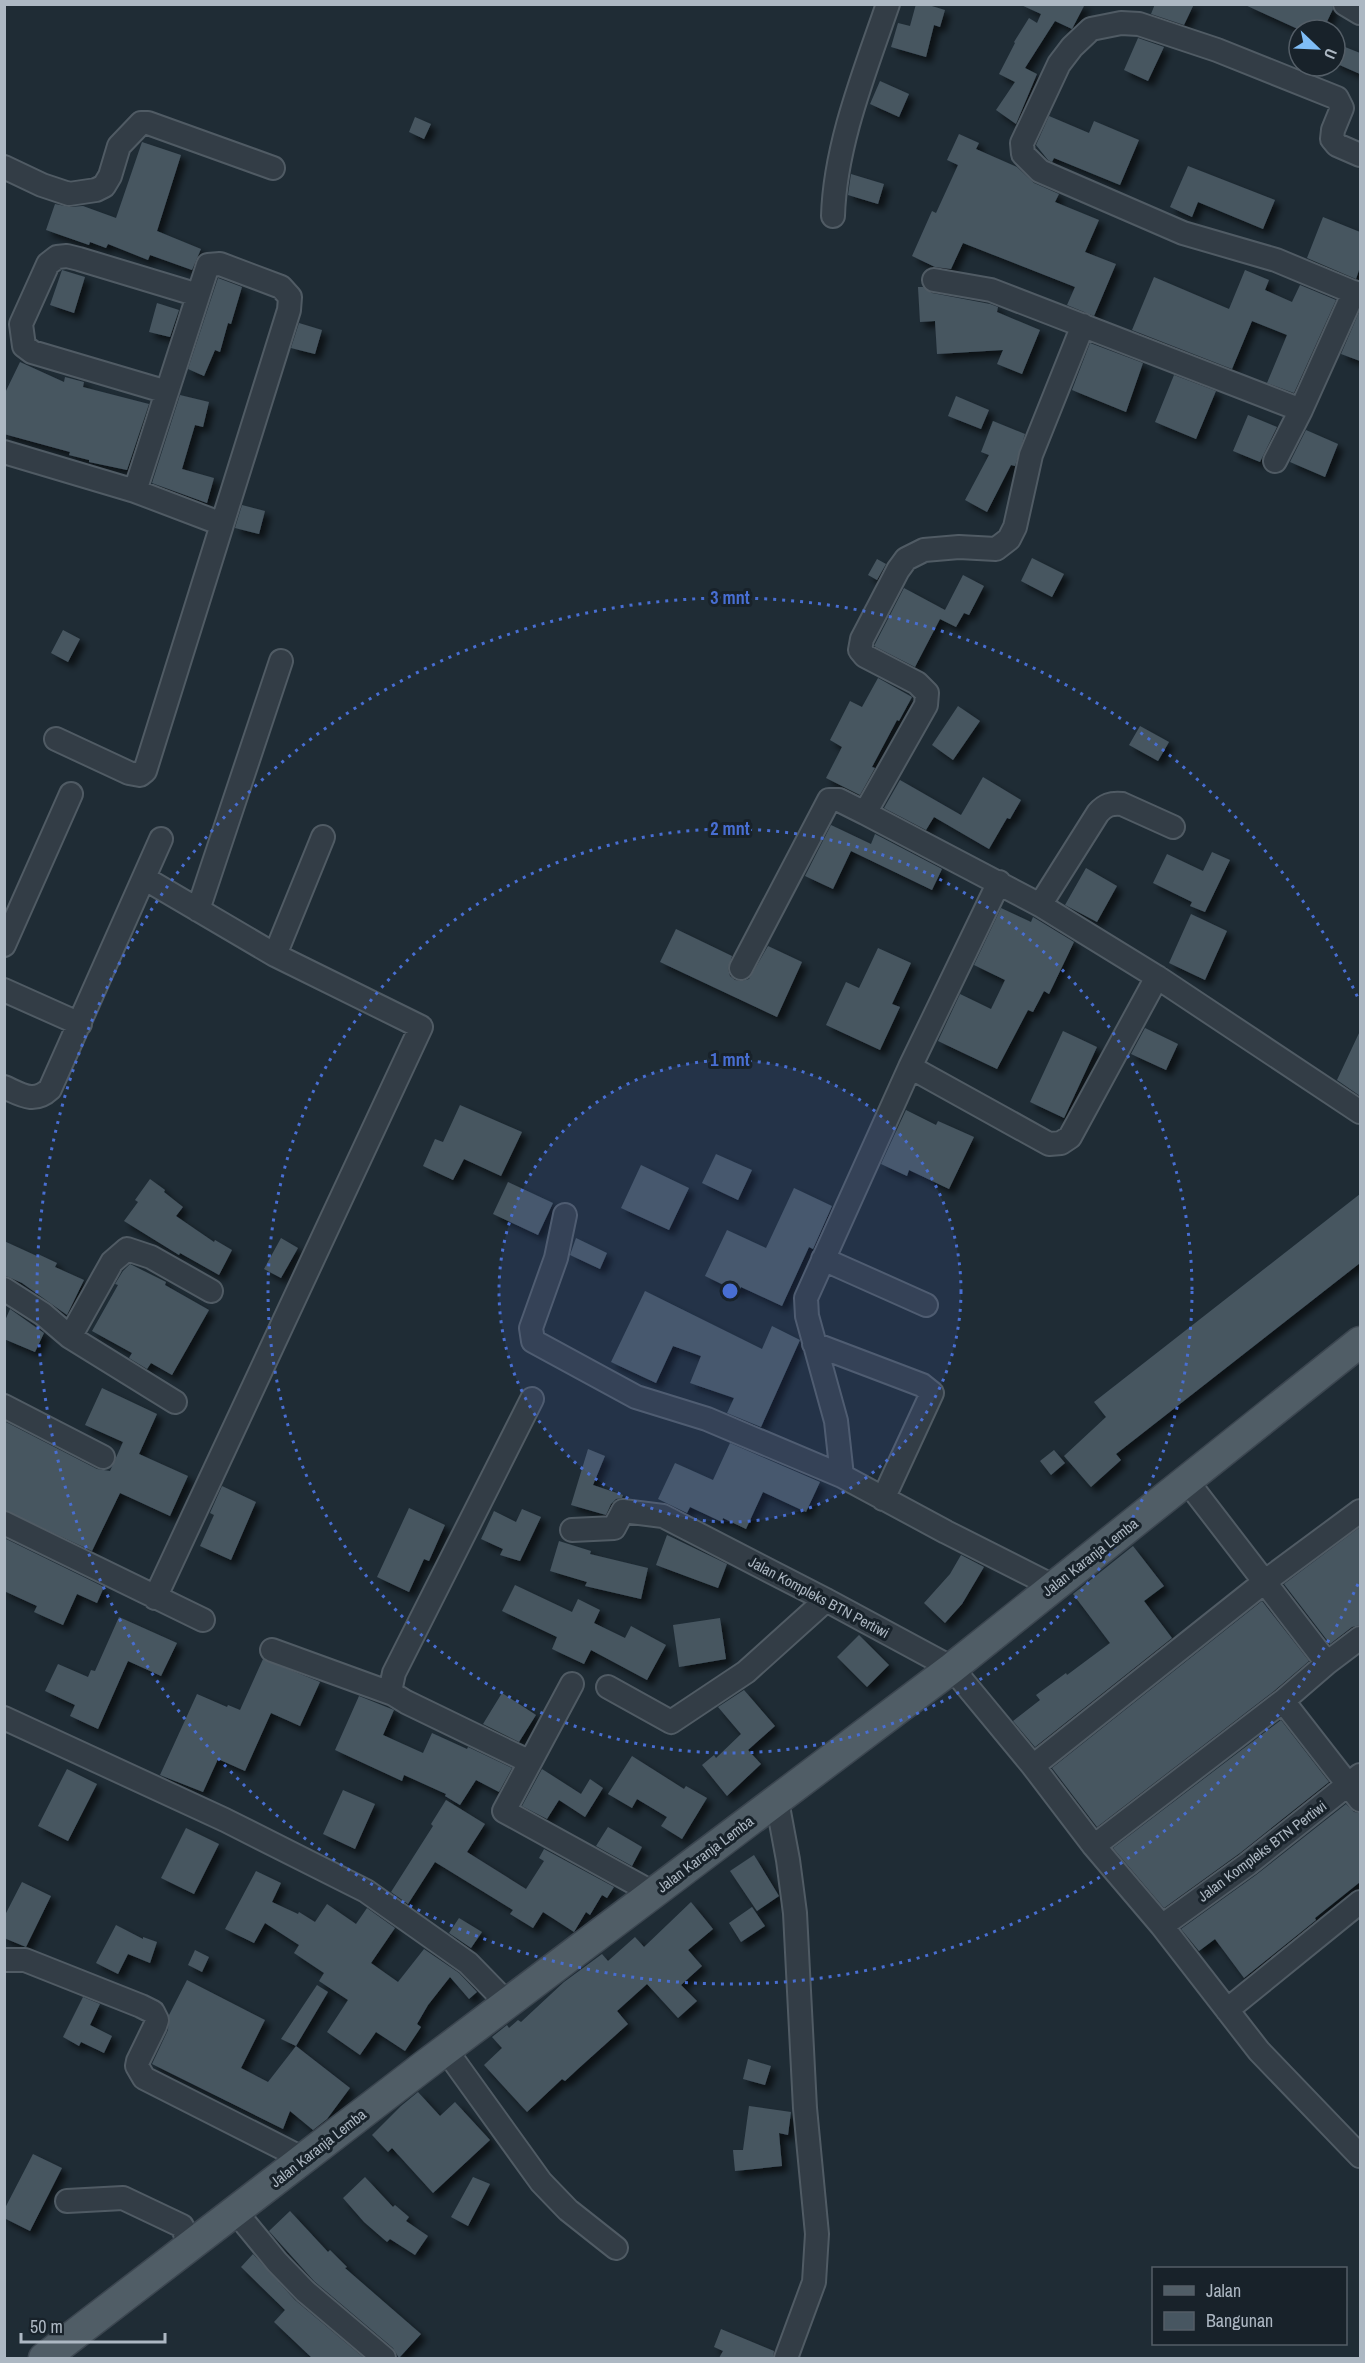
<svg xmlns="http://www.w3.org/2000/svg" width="1365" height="2363" font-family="'Archivo Narrow',sans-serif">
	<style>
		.building { fill: #475661; filter: url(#shadow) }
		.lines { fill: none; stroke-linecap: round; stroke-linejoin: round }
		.minor-casing { stroke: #505b64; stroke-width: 26 }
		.major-casing { stroke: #3c4650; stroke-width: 33 }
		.minor { stroke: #333d46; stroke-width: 22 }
		.major { stroke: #505d66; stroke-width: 30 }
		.ring { fill: none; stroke: #486ed2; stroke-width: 3; stroke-dasharray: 3 6 }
		.labels { text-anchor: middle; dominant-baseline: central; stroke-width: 6; stroke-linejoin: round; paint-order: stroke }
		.street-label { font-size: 15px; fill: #adb8c3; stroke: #18222a }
		.centre { fill: #486ed2; stroke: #18222a; stroke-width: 3 }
		.ring-label { font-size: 18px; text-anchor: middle; font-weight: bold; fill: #486ed2; stroke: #18222a; stroke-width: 6; stroke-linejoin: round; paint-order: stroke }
	</style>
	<defs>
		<filter id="shadow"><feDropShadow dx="5.5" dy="5.5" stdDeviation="3" flood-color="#0009"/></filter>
	</defs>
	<rect width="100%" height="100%" fill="#1f2c35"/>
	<path class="building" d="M916 4H925L945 10 940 27 934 25 926 57 891 47 898 23 910 26Z
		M1019 4H1085L1072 29 1055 21 1025 68 1037 74 1016 124 996 110 1015 82 999 74 1015 43 1014 42 1029 18 1037 23 1041 14Z
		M1155 4H1194L1184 25 1151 14Z
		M1243 4H1332L1333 9 1323 30H1300Z
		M1138 38 1164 47 1148 81 1124 70Z
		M1335 43 1360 53V74L1335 63Z
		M880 81 909 94 899 117 870 104Z
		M1049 116 1089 133 1094 121 1139 140 1120 185 1054 158 1052 162 1048 160 1036 145Z
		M415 117 431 124 424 139 409 132Z
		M959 134 979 143 976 149 1017 167 1034 183 1059 194 1055 202 1099 220 1085 252 1116 264 1094 316 1067 305 1075 287 963 243 951 269 935 267 912 256 932 211 936 213 958 165 947 160Z
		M142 142 181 155 157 231 201 249 192 270 150 255 148 260 108 244 106 248 90 242 89 245 46 230 55 204 70 207 83 206 116 218Z
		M1188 166 1275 200 1263 229 1198 202 1192 217 1170 207Z
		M851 174 884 184 878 204 848 195Z
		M1323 217 1360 232V267L1356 279 1307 258Z
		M62 270 85 277 74 313 50 305Z
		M1245 270 1269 280 1265 290 1292 302 1300 285 1336 300 1294 393 1267 383 1287 335 1252 321 1232 369 1132 330 1154 277 1229 309Z
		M218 278 242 287 231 324 228 323 220 352 215 350 204 376 188 369Z
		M918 287H923L932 293 990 304 998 307 997 312 1040 330 1022 374 997 364 1003 350 937 354 935 321 920 322Z
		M157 303 179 310 170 337 149 332Z
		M1360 310V361L1341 354Z
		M299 323 322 330 315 354 291 348Z
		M1090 343 1143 363 1126 412 1072 390Z
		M20 362 64 382 65 377 84 382 83 387 149 404 127 470 89 462V460L69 455 70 452 4 434V395Z
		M1174 375 1216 391 1196 439 1155 422Z
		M180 395 209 402 203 427 195 425 182 469 214 478 207 503 152 483Z
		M956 396 989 410 981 429 948 416Z
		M1248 415 1277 427 1260 462 1233 451Z
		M993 421 1025 434 1015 466 1011 465 987 512 965 500 989 455 981 452Z
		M1306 430 1338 444 1325 477 1290 462Z
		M242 505 265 511 259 534 235 528Z
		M1032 558 1064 574 1052 597 1021 581Z
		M877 559 886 564 877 580 868 575Z
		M963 575 984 586 969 615 964 613 956 627 940 619 915 667 874 646 904 588 945 610Z
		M63 630 80 639 68 662 51 653Z
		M878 678 912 697 899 721 897 720 872 767 875 768 860 795 826 778 842 747 830 740 850 701 862 707Z
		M958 706 980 721 953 760 932 745Z
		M1140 726 1169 742 1158 761 1129 745Z
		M983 777 1021 800 1010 819 1007 818 989 849 934 817 926 830 884 808 900 780 961 815Z
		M831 825 871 844 875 834 942 869 932 890 851 851 833 889 805 876Z
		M1212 852 1230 860 1205 912 1190 906 1192 902 1153 883 1167 854 1203 871Z
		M1086 868 1117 886 1097 922 1065 905Z
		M1001 908 1031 922 1033 917 1074 942 1049 994 1044 991 1033 1012 1028 1010 997 1069 938 1041 960 994 991 1009 1005 980 974 965Z
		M1191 914 1227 931 1205 980 1169 963Z
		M676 929 732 956 728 969 730 976 735 980 742 981 749 979 768 946 802 962 777 1017 660 962Z
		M878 948 911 963 892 1004 900 1007 880 1050 826 1025 846 982 859 988Z
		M1145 1028 1178 1044 1166 1070 1131 1054Z
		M1063 1031 1097 1047 1064 1118 1030 1102Z
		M1360 1031V1096L1337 1080Z
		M460 1105 522 1132 501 1176 464 1159 453 1180 423 1166 435 1139 443 1142Z
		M906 1110 936 1125 938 1121 974 1137 949 1189 909 1170 907 1176 881 1164Z
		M716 1154 752 1170 738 1200 702 1183Z
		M641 1165 689 1188 669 1230 621 1208Z
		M150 1179 165 1190 164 1192 183 1207 176 1216 214 1242 215 1240 232 1250 219 1275 180 1253 179 1255 124 1221 138 1202 135 1200Z
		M508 1182 553 1203 538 1235 493 1214Z
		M794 1188 832 1206 813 1249 809 1247 782 1306 741 1287 738 1292 705 1276 727 1230 766 1248Z
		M1360 1194V1263L1116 1454 1121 1460 1091 1487 1064 1456 1106 1417 1094 1402Z
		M281 1238 298 1248 281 1278 264 1269Z
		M576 1238 607 1253 600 1269 570 1255Z
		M4 1241 39 1257 40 1255 57 1263 55 1267 84 1280 67 1315 22 1283 4 1275Z
		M130 1264 166 1282 165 1285 209 1310 172 1375 151 1363 147 1369 129 1358 132 1353 92 1331 118 1285 115 1284 123 1271Z
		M645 1291 762 1349 772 1326 800 1340 761 1427 727 1413 734 1398 690 1383 701 1356 673 1346 656 1383 611 1362Z
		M10 1309 44 1333 35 1352 4 1339V1323Z
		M102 1388 157 1414 139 1454 188 1476 170 1516 120 1493 92 1551 4 1510V1421L97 1469 110 1471 123 1442 85 1425Z
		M730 1443 820 1482 806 1512 763 1492 746 1529 723 1518 722 1522 690 1507 687 1513 658 1499 675 1463 713 1480Z
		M588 1449 605 1456 593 1485 623 1495 622 1498 616 1499 611 1504 606 1515 571 1505Z
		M1054 1450 1065 1463 1051 1475 1040 1461Z
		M222 1486 256 1502 231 1560 200 1546 214 1515 210 1513Z
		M409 1508 445 1525 429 1561 424 1559 409 1592 377 1577Z
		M522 1509 541 1517 520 1561 500 1555 503 1549 481 1539 494 1511 516 1522Z
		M1360 1527V1625L1352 1627 1330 1644 1284 1584Z
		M667 1535 727 1564 718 1588 656 1565Z
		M4 1538 104 1587 97 1603 77 1594 63 1625 34 1612 37 1606 4 1591Z
		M559 1541 591 1551 590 1554 648 1568 641 1599 585 1586 587 1582 550 1571Z
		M1133 1546 1164 1586 1144 1601 1172 1638 1035 1747 1013 1721 1040 1700 1036 1695 1066 1673 1067 1675 1110 1643 1073 1594Z
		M961 1555 984 1567 962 1604 945 1623 924 1603 950 1574Z
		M515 1585 572 1612 578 1599 600 1610 594 1623 625 1638 631 1626 666 1645 647 1680 591 1650 584 1664 552 1649 557 1637 502 1611Z
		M1262 1601 1309 1661 1274 1691 1097 1827 1052 1768Z
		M119 1617 177 1643 161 1676 128 1661 98 1729 70 1716 75 1705 45 1691 58 1664 88 1677 91 1670 95 1671Z
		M720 1618 726 1659 679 1667 673 1625Z
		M859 1635 889 1665 867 1687 837 1657Z
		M263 1659 320 1682 300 1726 271 1713 245 1771 218 1759 203 1792 160 1775 197 1694 227 1707 228 1705 240 1710Z
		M744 1690 775 1726 748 1750 761 1764 727 1796 702 1765 714 1755 716 1758 741 1734 718 1707Z
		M502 1693 536 1715 519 1742 483 1724Z
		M359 1696 394 1710 383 1735 423 1753 432 1733 467 1749 468 1747 512 1768 499 1792 476 1780 460 1805 445 1796 446 1794 404 1775 402 1781 335 1750Z
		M1281 1720 1329 1782 1240 1853 1164 1908 1113 1848Z
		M632 1756 684 1789 686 1786 707 1798 682 1839 661 1826 667 1817 637 1799 632 1808 608 1794Z
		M67 1769 97 1784 68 1841 38 1826Z
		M542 1769 581 1794 590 1779 603 1788 585 1817 559 1800 547 1819 522 1806Z
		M343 1790 375 1804 355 1849 323 1834Z
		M446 1800 485 1824 467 1852 526 1889 544 1861 539 1858 544 1849 614 1887 607 1898 602 1895 590 1915 586 1912 574 1932 543 1912 533 1928 510 1914 513 1910 435 1862 408 1904 391 1892 433 1826 431 1824Z
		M1346 1804 1354 1812 1360 1813V1882L1315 1918 1316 1920 1244 1978 1215 1939 1199 1951 1181 1929 1256 1875Z
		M608 1827 642 1847 632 1866 596 1846Z
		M186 1828 219 1844 194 1894 161 1878Z
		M754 1855 779 1896 757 1911 730 1871Z
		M256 1871 281 1883 272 1902 298 1914 299 1912 315 1922 327 1904 356 1924 367 1908 395 1928 371 1963 398 1982 424 1949 459 1973 477 1992 469 1999 450 1977 428 2005 417 2024 421 2027 405 2051 376 2032 360 2055 327 2032 348 2000 319 1981 324 1973 294 1953 299 1945 265 1923 254 1943 225 1929Z
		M22 1882 51 1896 26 1947 4 1938V1917Z
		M691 1902 713 1929 688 1950 702 1966 681 1985 697 2001 678 2018 647 1984 617 2011 628 2024 579 2068 565 2081 562 2079 527 2112 484 2065 502 2048 492 2037 507 2025 509 2028 518 2020 521 2022 564 1982 602 1954 608 1961 635 1937 644 1947Z
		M752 1907 765 1926 741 1942 729 1923Z
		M459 1918 482 1932 471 1948 449 1933Z
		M116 1925 143 1939V1937L157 1942 150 1963 128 1954 118 1974 96 1963Z
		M195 1950 209 1957 202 1972 188 1965Z
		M187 1980 265 2020 241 2068 268 2082 296 2046 350 2088 327 2119 313 2130 290 2111 283 2129 152 2064 168 2030 169 2015Z
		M317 1985 328 1992 296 2046 281 2039Z
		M83 1997 100 2004 90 2025 112 2036 104 2053 81 2042 79 2046 63 2037Z
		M748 2059 771 2066 765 2085 743 2079Z
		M418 2092 440 2116 455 2102 490 2140 433 2193 392 2148 388 2152 372 2135 401 2106Z
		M749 2106 791 2112 788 2135 779 2133 782 2166 735 2171 733 2150H743Z
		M33 2154 62 2168 30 2231 4 2218V2210Z
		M365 2177 393 2207 395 2205 409 2217 406 2221 428 2236 415 2255 390 2239 387 2242 364 2222 343 2198Z
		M473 2177 490 2184 468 2226 451 2217Z
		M290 2211 328 2252 330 2250 347 2267 345 2268 421 2334 399 2358 393 2348 314 2281 269 2231Z
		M253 2254 295 2300 364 2358H312L274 2322 285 2310 241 2267Z
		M721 2329 774 2351 773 2358H719L723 2351 714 2347Z"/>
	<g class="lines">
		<g class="minor-casing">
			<path id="minor" d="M1345 4 1360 13
				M1360 155 1337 145 1332 139 1333 130 1342 108 1337 98 1217 50 1139 24 1121 23 1091 29 1072 47 1059 64 1022 143 1023 154 1040 171 1183 233 1276 260 1360 295
				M4 167 42 185 69 194 96 190 104 186 110 176 119 146 141 123H148L273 168
				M833 216C835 145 865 71 888 4
				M934 280 991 290 1301 410
				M1083 325 1031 455 1015 527 1009 539 996 549 959 547 924 550 906 559 898 570 862 639 860 650 865 656 917 683 927 693 926 705 865 813 1040 905 1157 977 1360 1112
				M167 392 32 352 24 346 21 324 48 264 57 257 67 256 79 259 198 295
				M4 452 135 491 222 524
				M1275 461 1301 410 1354 292
				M56 739 129 773 140 775 145 771 289 310 290 297 281 287 220 264 208 265 135 491
				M144 878 275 955 421 1027 155 1598
				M999 882 910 1067 1049 1144 1061 1143 1070 1137 1157 977
				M1040 905 1098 813C1105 805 1111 803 1122 804L1173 827
				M198 910 281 661
				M4 945 71 794
				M275 955 323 837
				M741 968 829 800H839L865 813
				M4 990 80 1024
				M910 1067 806 1298 807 1316 836 1421 842 1476 946 1532 1053 1586
				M4 1087C22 1095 34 1104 50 1089L161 839
				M565 1215 556 1258 531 1328 533 1341 636 1397 707 1419 842 1476
				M823 1259 926 1305
				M4 1289 43 1314 70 1337 175 1402
				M70 1337 112 1262 127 1249 151 1257 211 1291
				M814 1344 922 1385 932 1393 883 1499
				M4 1406 103 1457
				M1187 1481 1327 1663
				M4 1523 203 1620
				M572 1530 614 1528 623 1511 663 1516 826 1600 952 1668 1033 1766 1094 1846 1162 1926 1259 2051 1360 2156
				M272 1650 393 1694 406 1702 530 1762
				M572 1684 504 1811 653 1893
				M608 1687 671 1722 746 1672 826 1600
				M393 1694 391 1687 394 1673 532 1399
				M1283 1701 1360 1800
				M4 1718 225 1820 366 1891 468 1963 507 2003
				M1033 1766 1263 1583 1360 1511
				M777 1801 788 1860 795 1913 805 2108 817 2234 814 2282 786 2358
				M1094 1846 1283 1701 1327 1663 1360 1638
				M1162 1926 1248 1864 1360 1775
				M4 1960H25L141 2006 153 2012 157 2020 155 2026 138 2061 137 2066 144 2078 304 2159
				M1227 2010 1360 1902
				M446 2050 541 2182 568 2210 616 2248
				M67 2201 123 2198 182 2226 190 2246
				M235 2211 277 2262 305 2291 384 2358"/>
		</g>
		<g class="major-casing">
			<path id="major" d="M44 2358 424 2066 952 1668 1360 1342"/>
		</g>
		<use href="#minor" class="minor"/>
		<use href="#major" class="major"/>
	</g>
	<circle cx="730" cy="1291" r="231" fill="#486ed2" fill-opacity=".12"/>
	<g class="ring">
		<circle cx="730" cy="1291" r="231"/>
		<circle cx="730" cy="1291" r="462"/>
		<path d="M1358 1584A693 693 0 1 1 1358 998"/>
	</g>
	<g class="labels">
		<g class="street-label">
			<text transform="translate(1090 1557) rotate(-38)">Jalan Karanja Lemba</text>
			<text transform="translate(819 1597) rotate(28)">Jalan Kompleks BTN Pertiwi</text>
			<text transform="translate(1262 1851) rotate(-37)">Jalan Kompleks BTN Pertiwi</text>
			<text transform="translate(705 1854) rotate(-37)">Jalan Karanja Lemba</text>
			<text transform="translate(318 2148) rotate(-38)">Jalan Karanja Lemba</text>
		</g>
	</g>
	<circle cx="730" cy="1291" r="9" class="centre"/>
	<g class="ring-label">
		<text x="730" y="604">3 mnt</text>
		<text x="730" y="835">2 mnt</text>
		<text x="730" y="1066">1 mnt</text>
	</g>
	<rect width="1365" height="2363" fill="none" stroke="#adb8c3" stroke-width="12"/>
	<rect x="1152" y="2267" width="195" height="78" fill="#18222a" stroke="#545e67" stroke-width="1.5"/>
	<rect x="1164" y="2286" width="30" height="9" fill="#505d66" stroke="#545e67" stroke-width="1.5"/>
	<text x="1206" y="2297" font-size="18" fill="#adb8c3">Jalan</text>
	<rect x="1164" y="2312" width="30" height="18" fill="#475661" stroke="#545e67" stroke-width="1.5"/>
	<text x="1206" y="2327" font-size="18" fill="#adb8c3">Bangunan</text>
	<g transform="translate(1317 48) rotate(113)"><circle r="28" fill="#18222a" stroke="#545e67" stroke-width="1.5"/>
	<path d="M0-4.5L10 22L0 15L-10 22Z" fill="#7fbdf6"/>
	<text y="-9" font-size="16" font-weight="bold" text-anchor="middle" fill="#adb8c3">U</text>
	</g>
	<path d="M21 2333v9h144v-9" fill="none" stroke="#adb8c3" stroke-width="3"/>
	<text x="30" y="2333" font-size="18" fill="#adb8c3" stroke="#18222a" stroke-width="4.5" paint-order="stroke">50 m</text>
</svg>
